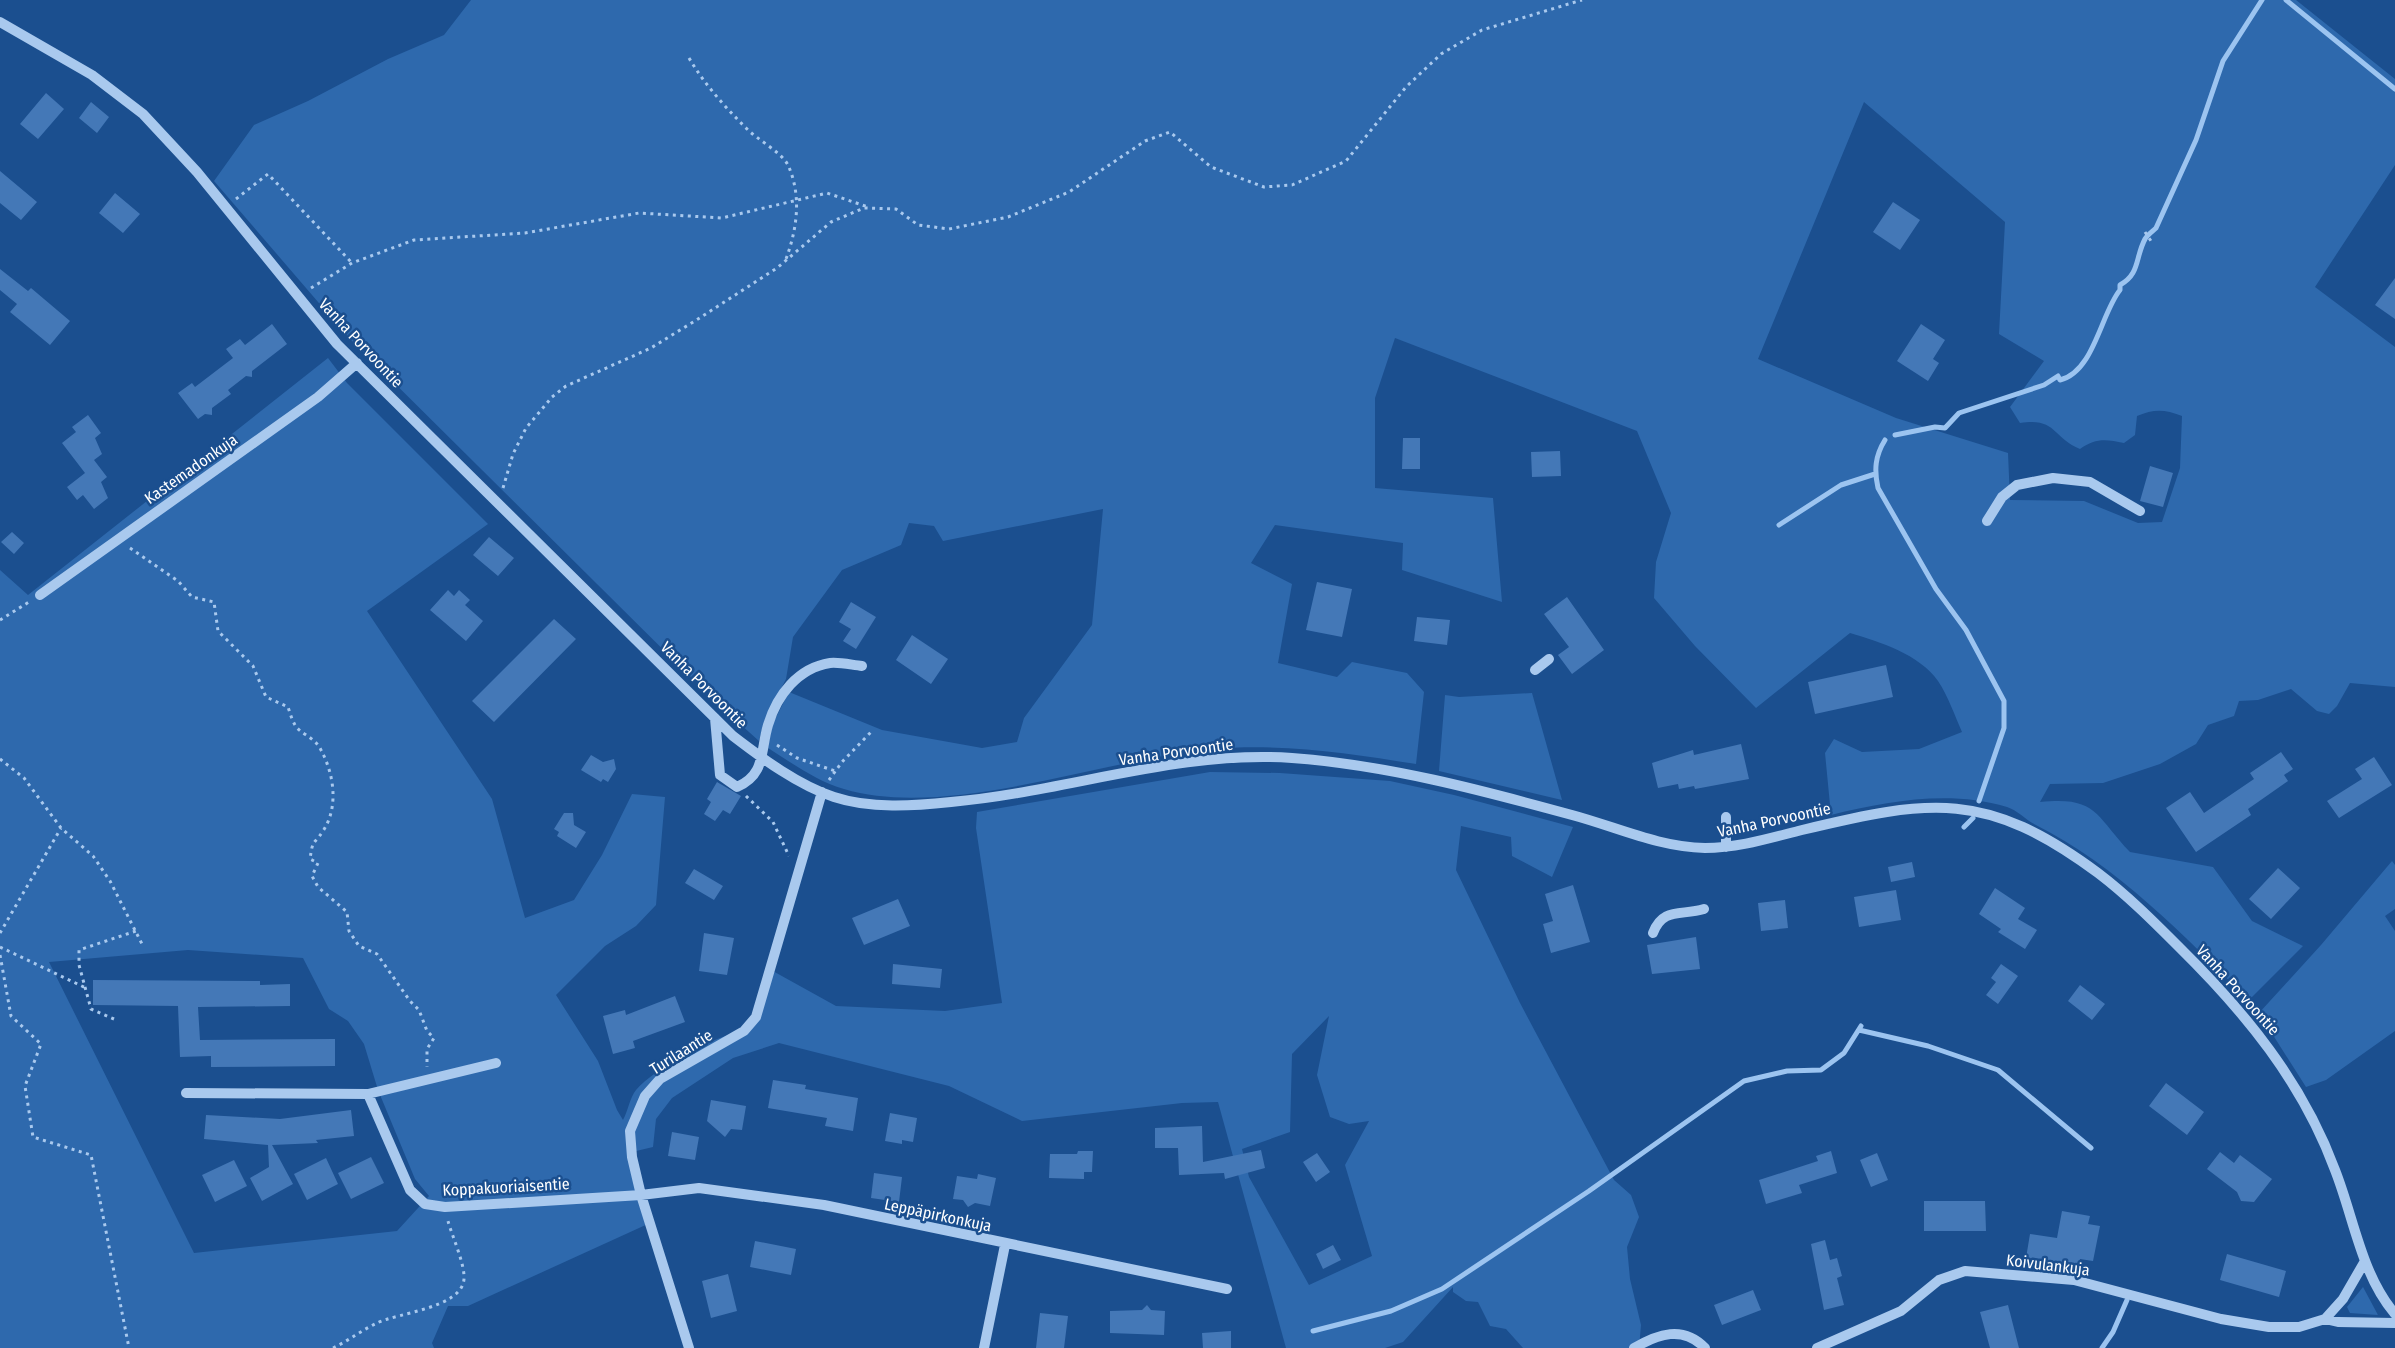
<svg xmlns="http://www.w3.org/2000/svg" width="2395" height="1348" font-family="'Fira Sans Condensed',sans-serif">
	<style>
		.green { fill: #2e69ad; fill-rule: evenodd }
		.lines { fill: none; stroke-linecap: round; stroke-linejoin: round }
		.stream { stroke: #9cc4f0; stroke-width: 5 }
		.building { fill: #4478b7 }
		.path { stroke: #a9c9ee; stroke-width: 3; stroke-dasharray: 3 4.5; stroke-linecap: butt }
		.minor { stroke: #a9c9ee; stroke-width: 10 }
		.labels { text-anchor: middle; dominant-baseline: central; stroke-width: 5; stroke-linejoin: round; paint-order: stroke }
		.street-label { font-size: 16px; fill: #fff; stroke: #1b4f8f }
	</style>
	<rect width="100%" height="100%" fill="#1b4f8f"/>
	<path class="green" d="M471 0H2296L2395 79V165L2315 287 2395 347V687L2350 683 2337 706 2329 714 2317 711 2291 689 2258 700 2239 701 2234 716 2208 725 2196 744 2160 764 2103 783 2050 784 2040 802C2097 796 2095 815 2130 852L2213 867 2252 921 2303 946 2249 1000C2183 935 2118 866 2034 824 2025 819 2017 810 2007 807 1949 790 1889 801 1831 815L1825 753 1834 739 1862 752 1919 749 1962 732C1955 716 1948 696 1938 681 1919 654 1880 642 1850 633L1756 708 1695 646 1654 598 1656 562 1671 513 1637 431 1395 338 1375 398V488L1493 498 1502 602 1402 570 1403 543 1275 525 1251 563 1292 584 1278 663 1337 677 1352 662 1407 673 1424 692 1416 764C1348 753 1281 743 1212 749 1103 759 948 820 844 789 816 781 792 763 768 748L772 725 789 692 882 730 982 748 1017 742 1024 718 1092 625 1103 509 943 541 934 526 909 523 901 545 842 570 793 637 786 679 764 722 759 741 720 706 349 338 214 181 254 125 308 101 388 59 444 35ZM1864 102 2005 222 1999 334 2044 361 2010 407 2020 423C2056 417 2052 437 2080 449 2095 438 2106 439 2124 443L2135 435 2137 416C2154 409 2164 409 2182 416L2180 468 2162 522 2138 523 2084 501 2010 500 2008 453 1896 418 1758 359Z
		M328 358 347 383 488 524 367 611 492 799 525 918 574 900 602 855 632 794 665 797 656 905 636 926 605 946 556 995 598 1061 617 1110 623 1120C628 1111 630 1097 636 1090 655 1068 716 1035 744 1031L756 1017 771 970 836 1006 945 1011 1002 1003 976 828 977 812 1210 772 1280 773 1390 781 1454 795 1573 827 1552 877 1512 856 1511 837 1461 826 1456 870 1520 1003 1614 1180 1631 1195 1639 1217 1627 1247 1630 1279 1641 1325 1639 1348H1523L1506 1329 1490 1326 1478 1302 1466 1301 1453 1292V1287L1403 1342 1385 1348H1286L1218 1102 1182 1103 1022 1121 949 1086 779 1043 733 1058 672 1098 656 1119 653 1147 632 1152 650 1223 468 1306H448L432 1343 434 1348H0V570L28 595ZM188 950 303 958 329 1009 348 1021 364 1044 378 1090 415 1179 429 1196 397 1231 194 1253 49 962ZM1329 1016 1317 1075 1330 1117 1349 1124 1369 1121 1345 1165 1372 1256 1309 1285 1249 1177 1242 1149 1290 1132 1292 1054Z
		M1532 693 1562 800 1439 771 1445 695 1459 697Z
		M2392 861 2395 865V909L2385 916 2395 931V1031L2326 1080 2306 1087 2259 1013 2321 945Z
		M2363 1287 2378 1315 2350 1313 2347 1307Z"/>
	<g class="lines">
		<path class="stream" d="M2286 0 2395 89
			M1895 435 1935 427 1945 428 1959 413 2044 385 2058 376 2060 380C2094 372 2101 313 2120 290V285C2140 274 2135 258 2145 239 2147 235 2153 231 2156 228L2196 140 2223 61 2262 0
			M1885 440C1875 456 1874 470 1878 488L1936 589 1966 630 2004 701V728L1979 801
			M1779 525 1841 485 1875 474
			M1964 827 1973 818
			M1859 1030 1928 1046 1998 1070 2091 1148
			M1313 1331 1391 1311 1442 1289 1589 1191 1744 1081 1787 1071 1821 1070 1844 1053 1861 1026
			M2102 1348 2113 1332 2127 1300"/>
	</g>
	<path class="building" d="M46 93 64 109 38 139 20 124Z
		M91 102 109 117 97 133 79 118Z
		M0 171 37 202 21 220 0 203Z
		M115 193 140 214 123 233 99 213Z
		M1893 202 1920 220 1900 250 1873 232Z
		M0 269 28 291 31 288 70 321 50 345 10 312 17 304 0 290Z
		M2395 278V319L2375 305Z
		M272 324 287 344 252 371V377L246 376 228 390 231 394 212 408V415L205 414 198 419 178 393 192 383 195 387 233 358 226 349 240 339 245 345Z
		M1921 324 1945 340 1933 359 1939 363 1928 381 1897 361Z
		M88 415 101 433 95 438 102 454 94 460 107 477 101 482 108 498 94 509 83 495 77 500 67 487 85 473 62 443 76 432 72 427Z
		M1403 438H1420V469H1402Z
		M1560 451 1561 476 1532 477 1531 452Z
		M2150 466 2173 473 2163 507 2140 501Z
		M12 532 24 543 14 554 1 542Z
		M489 537 514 558 498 576 473 555Z
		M1317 582 1352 589 1342 637 1306 630Z
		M448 590 454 596 459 590 470 600 465 605 483 621 466 641 430 610Z
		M1567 597 1604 650 1572 674 1558 655 1569 647 1544 614Z
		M851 602 876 617 856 649 843 641 851 629 839 622Z
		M1417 617 1450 620 1447 645 1414 641Z
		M554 619 576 639 494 722 472 701Z
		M912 635 948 659 931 684 896 660Z
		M1886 665 1893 697 1815 714 1808 682Z
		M1741 744 1749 779 1695 789 1694 786 1679 789 1678 784 1658 788 1652 763 1693 750 1694 755Z
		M2281 752 2293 769 2284 775 2288 781 2248 809 2251 815 2196 852 2166 808 2190 792 2204 813 2254 779 2250 773Z
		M591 755 603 762 614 759 616 769 608 782 603 779 601 782 581 770Z
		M2374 757 2392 785 2339 818 2327 801 2362 779 2355 769Z
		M717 782 741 796 730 814 723 810 715 821 704 814 711 802 707 799Z
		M564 813H573L574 825 586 832 576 848 557 836 559 832 554 829Z
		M1912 862 1915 877 1891 882 1888 867Z
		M2278 868 2300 888 2271 919 2249 899Z
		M694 869 723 886 714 900 685 883Z
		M1573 885 1590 942 1551 953 1543 924 1553 921 1545 894Z
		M1995 888 2025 908 2018 919 2037 930 2025 949 1998 932 2001 929 1979 914Z
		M1896 890 1901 920 1859 927 1854 897Z
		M898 899 910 926 864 945 852 918Z
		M1785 900 1788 928 1761 931 1758 903Z
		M704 933 734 938 727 975 699 971Z
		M1696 937 1700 969 1652 974 1647 945Z
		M893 964 942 969 940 988 892 984Z
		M2001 964 2018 976 1998 1004 1986 995 1996 982 1991 978Z
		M93 980 260 981V985L290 984V1006L198 1007 200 1040 335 1039V1066L211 1067V1056L180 1057 178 1006 93 1005Z
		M2080 985 2105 1004 2092 1020 2068 1001Z
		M675 996 685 1022 633 1041 635 1048 613 1054 603 1016 625 1010 626 1015Z
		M773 1080 806 1085 805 1089 858 1098 853 1131 825 1126 827 1118 768 1108Z
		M2166 1083 2204 1112 2187 1135 2149 1106Z
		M711 1100 746 1106 742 1130 731 1129 725 1137 707 1121Z
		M351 1110 354 1136 316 1140 318 1143 272 1145 293 1184 262 1201 250 1178 269 1167 268 1145 204 1139 206 1115 280 1119Z
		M890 1113 917 1118 913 1142 902 1140V1144L885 1141Z
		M1202 1126 1203 1162 1261 1150 1265 1168 1225 1179 1224 1173 1179 1175 1178 1148H1155V1128Z
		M672 1132 699 1137 695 1160 668 1156Z
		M1078 1151H1093L1092 1172H1084V1179L1049 1178 1050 1154H1077Z
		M1831 1151 1837 1173 1799 1185 1802 1193 1766 1204 1759 1180 1818 1161 1816 1156Z
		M2220 1152 2234 1163 2240 1155 2272 1179 2254 1202 2241 1201 2237 1192 2207 1169Z
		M1317 1153 1330 1172 1316 1182 1303 1162Z
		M1877 1153 1888 1180 1871 1187 1860 1160Z
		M371 1157 384 1183 351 1199 338 1173Z
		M326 1158 338 1184 307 1200 294 1174Z
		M234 1160 247 1186 215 1202 202 1175Z
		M874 1173 902 1177 899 1202 871 1198Z
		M978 1174 996 1178 990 1206 975 1203 968 1207 963 1200 953 1199 957 1176 977 1179Z
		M1924 1201H1985L1986 1231H1924Z
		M2062 1211 2090 1216 2088 1224 2100 1226 2093 1261 2080 1259 2078 1268 2026 1258 2030 1234 2057 1238Z
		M1825 1240 1830 1260 1837 1258 1842 1276 1837 1278 1844 1305 1824 1310 1811 1244Z
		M755 1241 796 1249 791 1275 750 1267Z
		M1333 1245 1341 1260 1323 1269 1316 1254Z
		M2227 1254 2286 1271 2279 1297 2220 1280Z
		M728 1274 737 1311 711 1318 702 1281Z
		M1753 1290 1761 1310 1722 1325 1714 1305Z
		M1147 1305 1151 1310 1165 1311 1164 1335 1110 1333V1311L1142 1310Z
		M2008 1305 2019 1348H1990L1980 1312Z
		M1040 1313 1068 1316 1064 1348H1036Z
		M1231 1331V1348H1203L1202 1333Z"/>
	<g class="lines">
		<path class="path" d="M689 58C705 85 725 107 747 129 758 140 781 152 788 165 802 196 797 229 786 259
			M236 199 268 174 352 263
			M2145 232 2151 241
			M311 288 352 263 414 240 525 233 639 213 722 218 827 193 868 207
			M503 488 513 454 526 428 552 397 566 386 651 348 698 319 777 268 831 222 864 208 896 209 918 225 949 229 1008 217 1069 192 1145 141 1170 132 1211 167 1264 187 1292 185 1346 161 1406 87 1441 54 1482 30 1582 0
			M130 548 178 581 192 597 214 602 218 631 253 666 266 697 288 707C290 713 292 720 295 725 300 734 315 737 321 750 334 774 339 807 323 831 313 846 313 838 310 859L318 863 312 876 318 887 347 912 349 931 359 946 377 954 410 1001 419 1010 427 1031 434 1038 427 1049V1067
			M0 620 29 602
			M777 745 797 758 838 772
			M0 759 24 778 61 828 93 856 110 881 142 944
			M829 780 842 762 871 732
			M746 796 773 822 789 856
			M0 933 61 828
			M0 947 86 988
			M0 955 11 1016 41 1044 25 1086 33 1137 91 1155 129 1348
			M114 1019 91 1009 79 965V950L136 931
			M333 1348C348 1341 362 1330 377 1323 397 1313 462 1308 464 1279 465 1264 452 1236 448 1221"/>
		<path class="minor" d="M0 22 92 75 143 114 197 172 337 344 733 736C763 759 798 785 834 797 870 809 914 806 951 802 1065 792 1177 750 1292 758 1387 765 1481 790 1572 815 1617 827 1658 847 1705 848 1738 848 1770 838 1802 830 1931 799 1986 790 2098 873 2127 895 2153 921 2178 946 2245 1012 2302 1081 2335 1170 2354 1218 2361 1274 2395 1314
			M1987 521 2002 497 2017 485 2053 478 2090 482 2140 511
			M40 595 318 397 357 363
			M1535 670 1549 659
			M715 718 720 775 737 787C766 774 760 752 768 725 777 695 798 668 830 663 840 662 852 665 862 666
			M1726 817V847
			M1653 933C1663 907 1681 916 1704 909
			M186 1093 368 1094 496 1063
			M368 1094 410 1190 425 1204 445 1207 641 1195 699 1188 824 1205 1227 1289
			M2325 1319 2338 1322 2395 1323
			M689 1348 641 1195 632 1157 630 1131 645 1096 660 1079 744 1031 756 1017 822 792
			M984 1348 1005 1245
			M1634 1348C1658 1334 1683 1325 1705 1348
			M1817 1348 1901 1311 1939 1280 1965 1271 2074 1280 2221 1319 2269 1327H2299L2325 1319 2343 1299 2365 1261"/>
	</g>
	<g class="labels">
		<g class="street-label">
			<text transform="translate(361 343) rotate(47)">Vanha Porvoontie</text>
			<text transform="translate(191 469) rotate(-35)">Kastemadonkuja</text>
			<text transform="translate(704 685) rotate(45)">Vanha Porvoontie</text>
			<text transform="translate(1176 752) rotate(-8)">Vanha Porvoontie</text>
			<text transform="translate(1774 820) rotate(-12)">Vanha Porvoontie</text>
			<text transform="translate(2238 990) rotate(48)">Vanha Porvoontie</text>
			<text transform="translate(681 1052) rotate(-32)">Turilaantie</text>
			<text transform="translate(506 1187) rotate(-3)">Koppakuoriaisentie</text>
			<text transform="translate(938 1215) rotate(12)">Leppäpirkonkuja</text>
			<text transform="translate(2048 1265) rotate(7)">Koivulankuja</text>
		</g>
	</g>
</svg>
